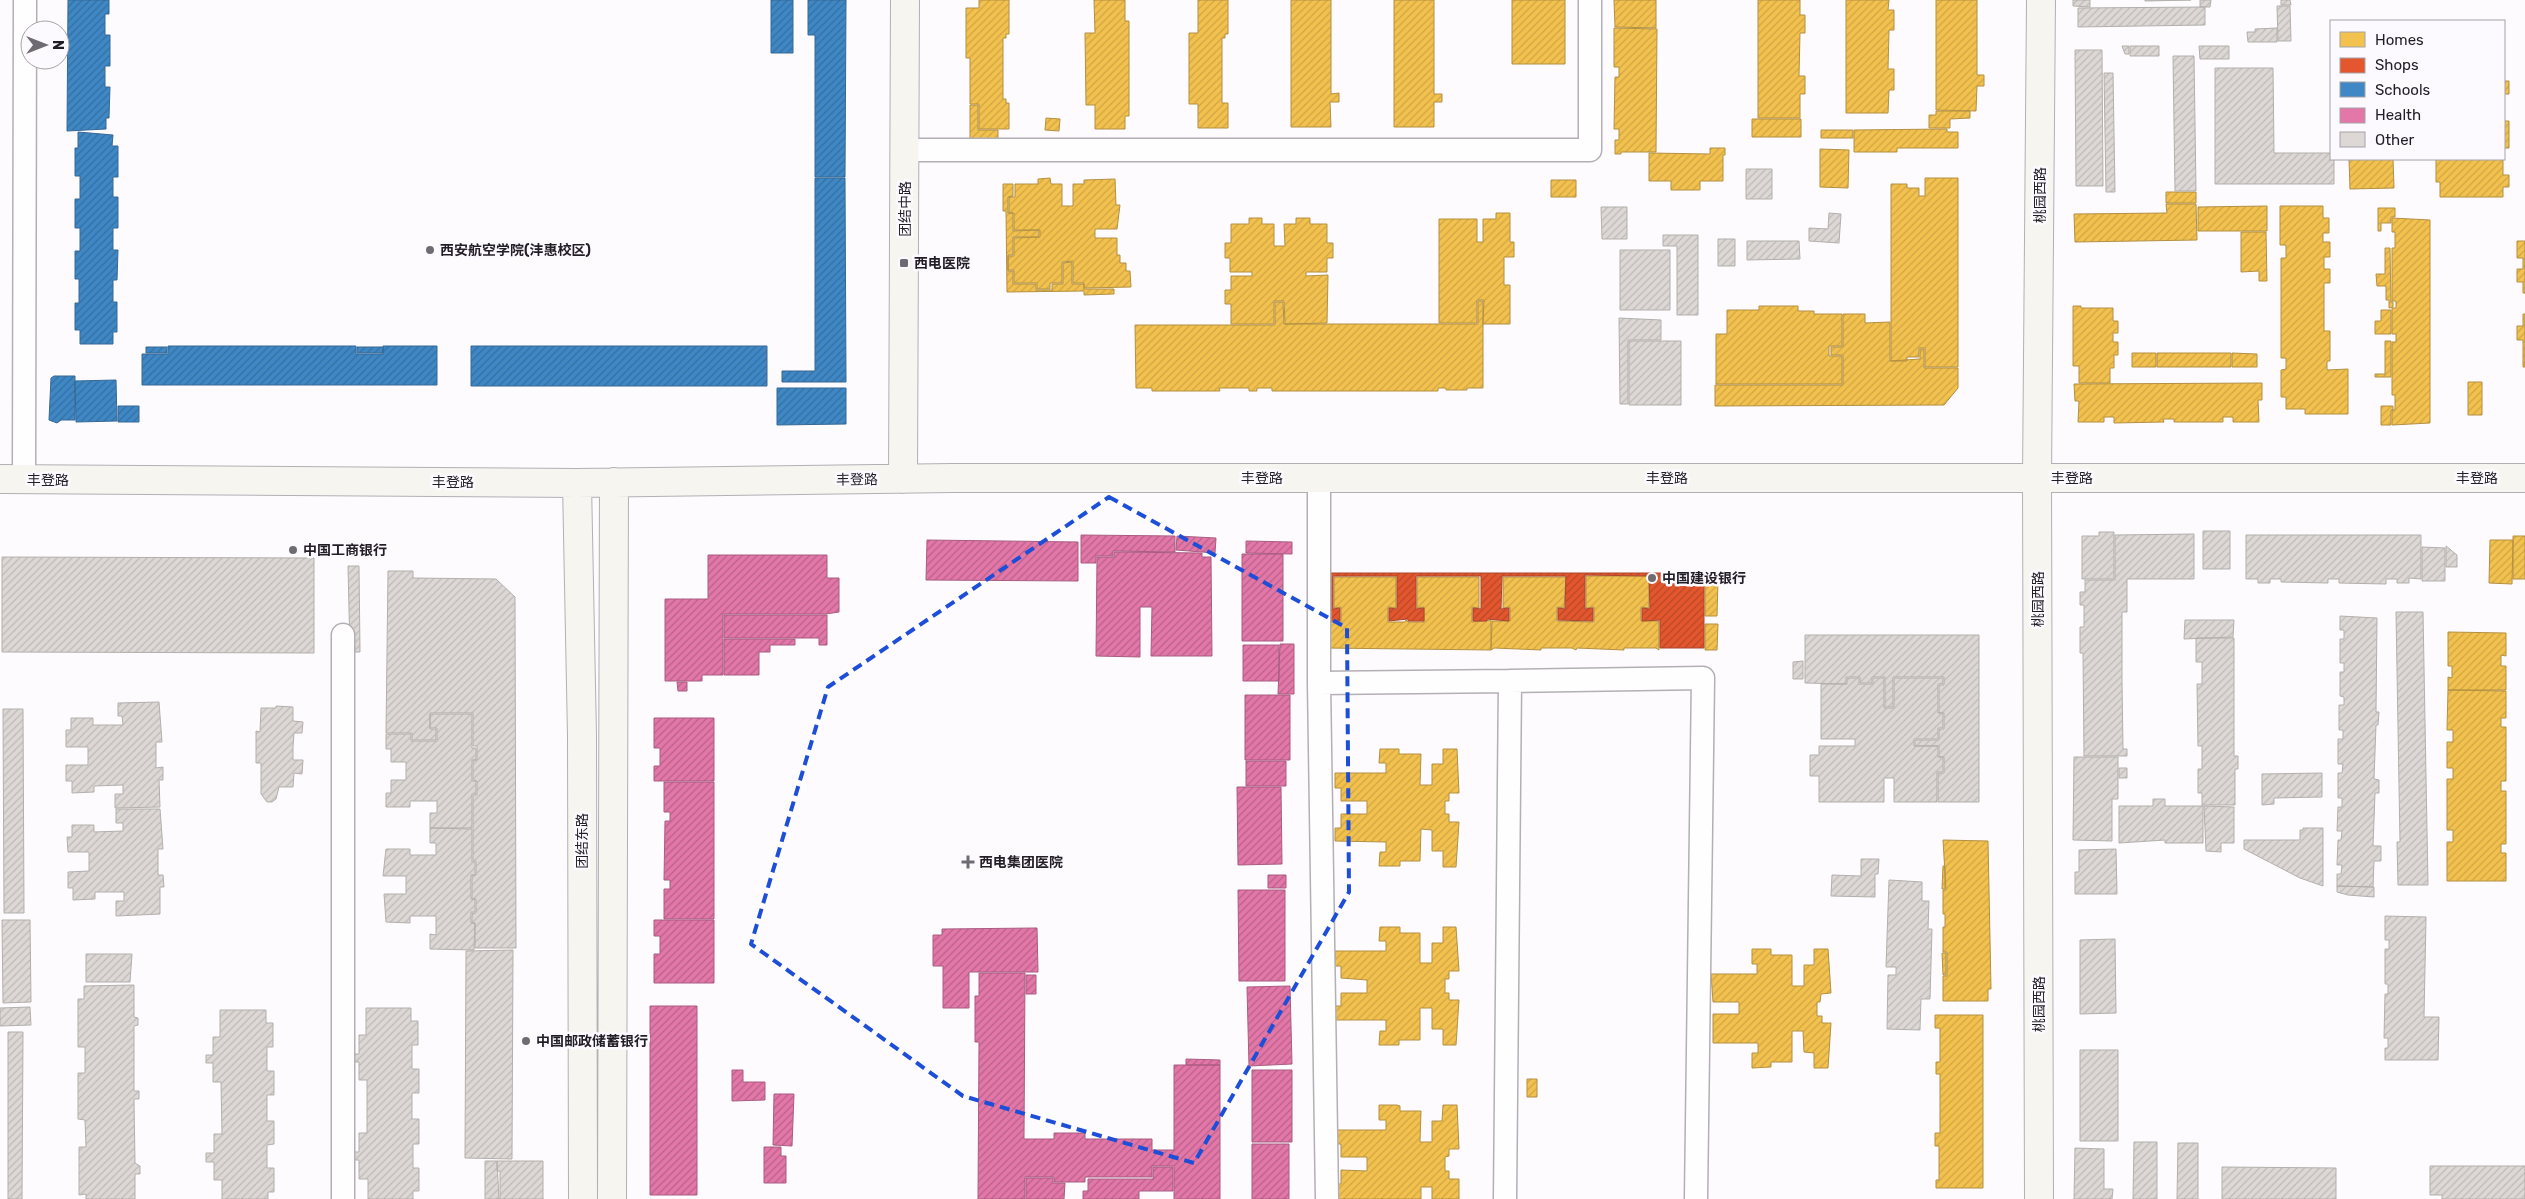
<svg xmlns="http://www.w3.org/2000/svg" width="2525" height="1199" font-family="Rubik,'Noto Sans SC',sans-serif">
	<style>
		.homes { fill: url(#homes-hatch); stroke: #b49042 }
		.shops { fill: url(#shops-hatch); stroke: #aa462c }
		.schools { fill: url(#schools-hatch); stroke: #376895 }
		.health { fill: url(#health-hatch); stroke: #a95c81 }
		.building { fill: url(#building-hatch); stroke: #b3afac }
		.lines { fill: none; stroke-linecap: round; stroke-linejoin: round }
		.street-casing { stroke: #b3afb5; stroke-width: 25 }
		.secondary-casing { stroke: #b3afb5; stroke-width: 30 }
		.street { stroke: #fffeff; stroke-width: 22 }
		.secondary { stroke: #f7f5f0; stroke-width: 28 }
		.marked { fill: none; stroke: #1d4ed8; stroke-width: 4; stroke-dasharray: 10 6; stroke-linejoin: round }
		.poi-dot { fill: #6f6b72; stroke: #fdfaff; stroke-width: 2 }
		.labels { text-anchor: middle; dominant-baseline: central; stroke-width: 5; stroke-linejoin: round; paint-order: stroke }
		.street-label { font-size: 14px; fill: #231d26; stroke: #fdfaff }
		.poi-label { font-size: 14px; font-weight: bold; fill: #231d26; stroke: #fdfaff; text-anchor: start }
	</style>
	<defs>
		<pattern id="homes-hatch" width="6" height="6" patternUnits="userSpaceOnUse" patternTransform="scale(1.25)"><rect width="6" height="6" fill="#f2c14e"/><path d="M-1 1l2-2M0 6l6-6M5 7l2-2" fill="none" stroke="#cfa544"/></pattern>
		<pattern id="shops-hatch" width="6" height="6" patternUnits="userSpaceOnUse" patternTransform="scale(1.25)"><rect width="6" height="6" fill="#e4572e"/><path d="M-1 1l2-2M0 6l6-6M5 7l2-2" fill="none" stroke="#b84727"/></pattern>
		<pattern id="schools-hatch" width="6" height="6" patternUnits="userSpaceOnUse" patternTransform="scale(1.25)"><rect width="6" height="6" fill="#3f88c5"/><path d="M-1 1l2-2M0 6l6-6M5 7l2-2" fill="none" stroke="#346fa0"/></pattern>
		<pattern id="health-hatch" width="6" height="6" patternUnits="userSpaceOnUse" patternTransform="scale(1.25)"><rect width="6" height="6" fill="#e377a8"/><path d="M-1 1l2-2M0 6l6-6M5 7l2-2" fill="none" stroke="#b86189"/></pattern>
		<pattern id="building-hatch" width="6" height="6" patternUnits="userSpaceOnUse" patternTransform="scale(1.25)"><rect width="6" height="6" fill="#ddd8d5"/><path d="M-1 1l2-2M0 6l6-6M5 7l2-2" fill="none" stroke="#bdb9b7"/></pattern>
	</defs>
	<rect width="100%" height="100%" fill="#fdfbfe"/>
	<path class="homes" d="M979 0H1009V34H1006V38H1003V99H1006V103H1009V129H979V104H970V58H966V8H979Z
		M1094 0H1125V21H1129V116H1125V129H1095V105H1086L1085 33H1095Z
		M1198 0H1228V34H1225V38H1222V103H1228V128H1198V104H1189V33H1198Z
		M1291 0H1331V94L1339 93V102H1330L1331 127H1291Z
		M1394 0H1434V94H1442V102H1434V127H1394Z
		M1512 0H1565V64H1512Z
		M1614 0H1656V28L1615 27Z
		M1758 0H1800V15H1805V33H1800L1799 76H1805V94H1800V118H1758Z
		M1846 0H1889L1888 10H1894V30H1889L1888 69H1894V90H1889L1888 113H1846Z
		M1936 0H1977V75H1984V86H1977L1976 111 1936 110Z
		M1614 28 1657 29 1656 152H1621V154H1615V140H1619V129H1614L1615 77H1619V67H1614Z
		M2504 81H2509V94H2504Z
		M970 105H978V130H998V141H970Z
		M1936 111H1970V118L1950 119V128H1929V115H1936Z
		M1046 118 1060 119 1059 131 1045 130Z
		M1752 119H1801V137H1752Z
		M2504 121H2509V148H2504Z
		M1947 129V132H1958V148H1897V152H1854V130Z
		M1821 130H1853V138H1821Z
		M1710 148H1725V155H1723V181H1700V190H1671V181H1649V153L1710 154Z
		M1820 149 1849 150 1848 188 1820 187Z
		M2349 159H2393L2394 188 2350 189Z
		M2436 159H2503V175H2509V187H2503V197H2440V182H2436Z
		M1050 178 1051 184H1062V206H1073V184H1084V180L1115 179 1116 205H1120L1117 229H1095V238H1117V255H1120V263H1126V271H1130L1131 287 1084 288V283H1073V261L1062 262V283H1050V289H1037V283H1014V270H1008V256H1014V238L1040 237V230H1014V213H1009V197H1015V184H1038V179Z
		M1925 178H1958V367H1925V348H1919V357H1907V361H1891V184H1907V188H1919V196H1925Z
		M1551 180H1576V197H1551Z
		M1003 184H1013V196L1008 197V213H1013V231L1039 230V237H1013V255H1008V271H1013V284H1036V290H1052V284H1063V263L1072 262V284H1084V289H1114V294L1084 295V291L1007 292 1006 211H1003Z
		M2166 192H2196V203H2166Z
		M2166 204H2196L2197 240 2075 242 2074 214 2167 213Z
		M2267 206V231H2198V207Z
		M2280 206H2323V218H2329V233H2323V242H2330V257H2324V269H2330V283H2324V331H2330V361H2327V370L2348 369V414H2305V409H2286V397H2281V370L2286 369V358H2281V258H2286V245H2280Z
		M2378 208H2395V217H2391V223H2381V231H2378Z
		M1496 213H1510V242H1514V257H1504V285H1510V324H1483L1484 300H1477V323H1439V219H1477V242H1483V219H1496Z
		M1249 218H1262V224H1274V246H1285L1284 224H1296V218H1310V224H1327V243H1333V258H1327V272H1306V276L1328 275 1327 323 1285 324 1284 301H1274V324H1231V304H1225V290H1231V276H1252V272H1230V258H1225V243H1231V224H1249Z
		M2392 218 2430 220V423L2392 425V410H2395V395H2392V342H2396V334H2392V308H2396V301H2392V248H2395V232H2392Z
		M2241 232H2266L2267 281H2259V271L2241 272Z
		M2517 241H2525V293H2523V282H2517V269H2523V258H2517Z
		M2385 248H2390L2391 302H2393V307L2389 308V300H2386V286H2377L2376 274H2385Z
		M1478 301H1483V388H1467V390H1446V388H1438V391H1272V388H1257V391H1249V388H1219L1220 391H1152V388H1136L1135 325H1275V302H1283L1284 324H1478Z
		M1759 306H1798V311H1814V314H1842V346H1829V356H1842V384H1716V334H1727V310H1759Z
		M2073 306H2081V308H2113V321H2118V333H2113V342H2118V355H2114V368H2110V383H2079V366H2073Z
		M2381 310H2391V334H2375V321H2381Z
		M1843 314H1865V323L1890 322V361L1920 359V349H1924V368H1958V388L1944 405 1715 406V385H1843V355H1831V347H1843Z
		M2523 314H2525V367H2523V340H2517V326H2523Z
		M2385 341H2391V377H2375V374H2385Z
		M2132 353H2156V367H2132Z
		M2157 353H2231V367H2157Z
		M2232 353 2257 354V367H2232Z
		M2468 382H2482V415H2468Z
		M2262 383V400H2258L2259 422H2233V417H2223V422H2174V419H2163L2164 422 2114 423V417H2104V422H2078L2079 401H2075L2074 384Z
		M2381 406H2393V410H2391V425H2381Z
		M2513 536H2525V579H2513Z
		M2490 540H2513L2512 584 2489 583Z
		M1705 573H1715L1718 579 1717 616H1705Z
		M1586 576H1649V608L1641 607V621H1659V650L1656 648H1624V650L1577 648 1576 650 1572 648H1541V650L1494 648 1491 650 1492 621H1510V607L1503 608V577H1566L1564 608 1557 607V621L1594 622V607L1586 608Z
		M1334 577H1396V608L1388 607V622H1405L1406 620 1408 622H1424V607L1417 608V577H1479V608L1472 607V622L1491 620V650L1325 648V622H1341V607L1334 608Z
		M1705 624H1718L1717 650H1705Z
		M2448 632 2506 633V656L2501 655V666H2506V690H2448V677L2452 678V666H2448Z
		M2448 690 2506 691V718H2501V727H2506V781H2501V791H2506V844H2501V853H2506V881H2447V842H2453V830H2447V779H2453V768H2447V742H2453V730H2447Z
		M1380 749H1399V754H1421L1420 785H1432V764H1443V749H1457L1459 793H1449V801H1445V814H1449V822H1459L1456 867H1443V851H1432V830L1421 829 1420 861H1400V866H1379L1380 852H1386V842L1335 841V828H1341V814H1367V801H1341V788H1335V773H1386V763H1379Z
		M1943 840 1988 841 1991 989H1988V1001H1943V976H1947V952H1943V927H1945V914H1943V890H1946Z
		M1943 866H1945V889H1942Z
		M1380 927H1400V933H1420V963H1432V943H1443V927H1456L1459 971H1449V979H1445V993H1449V1000H1459L1456 1045H1443V1029H1432V1008H1420V1040H1399V1045H1379L1380 1031H1386V1020H1335V1006H1341V993H1367V980L1341 978V966H1335V951H1386V941H1379Z
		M1752 949H1771V955H1792V986H1804V965H1814V949H1828L1831 993 1821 994 1820 1002H1817V1016H1822V1023H1831L1828 1068H1814V1053L1804 1052 1803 1031H1792V1062H1771V1067L1752 1068V1053H1758V1043H1713V1014H1739V1002H1713L1711 974H1757V964H1752Z
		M1942 953H1946V975H1943Z
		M1935 1015H1983V1188H1936V1180H1939V1146H1935V1133H1940V1074H1936V1062H1940V1028H1935Z
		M1527 1079H1537V1097H1527Z
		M1379 1105H1397L1400 1106V1111H1421L1420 1142H1432V1121H1442L1443 1105H1457L1459 1149H1449V1156L1445 1157V1171H1449V1179H1459V1199H1432V1187H1421V1199H1335V1184H1341V1170L1367 1171V1157H1341V1144H1335V1130H1386V1120H1379Z"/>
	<path class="shops" d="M1323 573H1704V648H1660V620L1642 621V608L1650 609 1649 576 1585 575V609L1593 608V621L1558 620V608L1565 609 1566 576H1502L1501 609 1509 608V621L1487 619V621H1473V608L1481 609V576H1416V609L1424 608V621H1408V619L1389 621V608L1397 609V576H1333V609L1340 608V621H1326Z"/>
	<path class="schools" d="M68 0H109V14H105V35H110V66H105V87H110L109 118H106V129L67 131Z
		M771 0H793V53H771Z
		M808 0H846L845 177H815V35H808Z
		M78 132 113 135 112 146H118V177H113V197H118V228H113V250H118L117 280H113V302H117V332H113V344H80V330H75V303H79V279H75V251H80V228H75V199H80V176H75V148H78Z
		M815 178H845L846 382H782V371H815Z
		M168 346H356V354H383V346H437V385H142V354H168Z
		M471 346H767V386H471Z
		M146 347H167V353H146Z
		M357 347H383V353H357Z
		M54 376H75V420H61L57 423 49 420 51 378Z
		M116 380 117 421 76 422 75 381Z
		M777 388H846V424L777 425Z
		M118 406H139V422H118Z"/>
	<path class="health" d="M1081 535 1175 536V552L1113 551V556H1096V563H1081Z
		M1177 536 1216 538 1215 553 1176 550Z
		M927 540 1078 542V581L926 580Z
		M1246 541 1292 542V554L1246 553Z
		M1114 552 1202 553V557H1211L1212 656H1151L1152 607H1140V657L1096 656 1097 557H1114Z
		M1242 554H1283V641H1242Z
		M708 555H827V578H839V612L826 614H723V675H702V681H665V599H708Z
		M724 615H827V645H819V638H724Z
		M724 639H795V645H770V652H759V675H724Z
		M1280 644H1294V694H1278Z
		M1243 645H1279V681H1243Z
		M677 682H687V691H678Z
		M1245 695H1290V760H1245Z
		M654 718H714V781H654V766H660V748H654Z
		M1246 761H1286V786H1246Z
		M664 782H714V919H664V889H670V880H664L665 821H670V812H664Z
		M1237 787H1281L1282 864 1238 865Z
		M1268 875H1286V888H1268Z
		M1238 890H1285V981H1239Z
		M654 920H714V983H654V954H660V936H654Z
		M1037 928 1038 972H969V1008H943V966H933V935H942V929Z
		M979 973H1025L1024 1139H1054V1133H1085V1139H1152V1150H1174V1065H1220V1199H1174V1166H1152V1177H1085V1182H1054V1177H1025V1199H978L979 1042H975V996H979Z
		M1026 975H1036V994H1026Z
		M1290 986 1292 1064 1249 1066 1247 987Z
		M650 1006H697V1195H650Z
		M1186 1059 1220 1060V1065H1186Z
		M732 1070H743V1082H765V1100L732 1101Z
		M1252 1070H1292V1142H1252Z
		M774 1094H794L792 1146 773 1145Z
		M1252 1144H1289V1199H1252Z
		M764 1147H781V1156H786V1183H764Z
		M1153 1167H1173V1191H1139V1199H1083V1191H1088V1179H1153Z
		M1026 1178H1053V1183H1065L1064 1199H1026Z"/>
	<path class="building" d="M2073 0H2090V7L2073 6Z
		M2145 0H2191L2145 1Z
		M2200 0H2211L2210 7H2200Z
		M2281 0H2290L2291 5H2281Z
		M2277 6H2290L2291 41H2278Z
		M2205 7V25L2078 27V8Z
		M2277 28V42H2248L2247 32H2255V29Z
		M2122 46H2129V54H2125Z
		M2130 46H2159V56H2130Z
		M2199 46H2229V59H2200Z
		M2075 50H2102L2103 186H2076Z
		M2173 56H2194L2196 191H2175Z
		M2215 68H2273L2274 153H2331V159H2334V184H2215Z
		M2104 73H2113L2115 192H2106Z
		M1746 169H1772V199H1746Z
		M1601 207H1627V239H1602Z
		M1829 213 1841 214 1839 243 1809 241V228L1828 229Z
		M1663 235H1698V315H1677V246H1663Z
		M1718 239H1735V266H1718Z
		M1747 241H1799L1800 259 1747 260Z
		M1620 250H1670V310H1620Z
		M1619 318 1661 320V340H1628V404H1620Z
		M1629 341H1681V405H1629Z
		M2203 531H2230V569H2203Z
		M2099 532H2114V579H2082V536H2099Z
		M2194 534V579H2127V612H2122V681L2123 749H2127V756H2084L2083 653H2080V627H2084V605H2080V592H2085V580H2115V535Z
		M2246 535H2421V579L2409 578V583H2397V579H2386V584L2339 583V579H2328V583L2281 582V579H2270V583H2258V579H2246Z
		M2446 546 2457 555V567H2446Z
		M2422 547 2445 548V581H2422Z
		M2 557 314 558V653L2 652Z
		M348 566H359L360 652H350Z
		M388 571H413V578L496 579 515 597 516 948H475V923H472V913H476V899H472V875H476V861H473V795H477V781L473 780V760H477V746H473V713H430V729H436V740H412V733H386Z
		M2396 612H2423L2428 885H2398L2397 842H2400Z
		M2340 616 2377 618 2376 712H2379L2378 725H2376L2374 779 2379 780V793H2375L2373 846H2381V861H2374L2373 887 2337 886V874H2341L2342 865H2337L2338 840H2341L2342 831H2337L2338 807H2342V798H2338V773H2342L2343 764H2338V739H2343V730H2339V705H2344V697L2340 696V672H2344V663H2340V639H2344V630H2340Z
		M2185 620H2234L2233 637 2184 639Z
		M1805 635H1979V802H1938V773H1944V757H1939V746H1915V740H1939V729H1944V713H1939V685H1944V677H1893V707H1885V677H1872V683H1860V677H1846V684L1805 683Z
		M2196 638H2234V756H2238V769H2235V805H2203V843H2165V840L2119 843V806H2153V799H2165V806H2202V793H2198V769H2202V746H2198L2197 684H2202V662H2196Z
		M1803 661V679H1793V662Z
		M1847 678H1859V684H1873V678H1884V708H1894V678H1943V684H1938V713H1943V728H1938V739H1914V746H1938V757H1943V772H1937V802H1894V778H1884V802H1819V776H1810V755H1819V746H1855V739H1821V684H1847Z
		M159 702 162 742H156V768L163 767V780H159L160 807 115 808V794H123V785L94 786V792L72 793V781H66V765H88V747H66V730H71V718H93V725H123L122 716H118V703Z
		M276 706 293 707V721L303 722 302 733H294L293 747V760H303L302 774 294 773 293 787H279L276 799 272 802H267L261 794V763H256V731L260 732 261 708H276Z
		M3 709H23L24 913H4Z
		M430 714H472V748H476V760H472V781H476V794H472V828H430V813H437V801H410V807H386V793H391V780H406V762H391V749H386V734H411V741H437V728H430Z
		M2074 757H2118V799H2112V841L2073 840Z
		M2119 768H2127V778H2119Z
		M2322 773V797L2274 798V804L2262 805V774Z
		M2204 806 2234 807V843H2221V852L2206 851Z
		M116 809H160L163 849H158V875H163L164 887H160V914L116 916V901H124V892H95V899L73 900V888H68V872L89 871V852H68L67 837H72V825H94V832L123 831V823H116Z
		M430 828 472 829V862H475V875H471V899H475V912H471V923H475L474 950 430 949V934L436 935V916H410V923L386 922 384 894H406V876H383L386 849H410V855H436V843H430Z
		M2303 828H2323V886L2300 878 2244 849V840H2300V830H2303Z
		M2116 849 2117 894H2075V872H2079V850Z
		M1861 859H1879L1878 874H1875V897L1831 896 1832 875 1861 876Z
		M1889 880 1922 882V901H1929L1928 929H1932L1930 999H1921L1920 1030 1887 1029 1888 975H1896V967H1886Z
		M2337 886 2374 887V897L2348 895 2337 892Z
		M2385 916 2426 917 2424 1017H2439L2438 1060H2385V1048H2388V1038H2384L2385 994H2388V984H2385V949H2389V940H2385Z
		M2 920H30L31 1002 3 1003Z
		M2115 939 2116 1013 2080 1014V940Z
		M513 950 512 1159 465 1158 466 951Z
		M86 954H132L130 982H86Z
		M134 985V1017L138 1018V1025L134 1026V1091H139V1099H134L135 1163 140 1166V1174H135V1199H86V1194L79 1195V1147H86L85 1120 78 1119V1073H85V1047H78V999H84V986Z
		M30 1007 31 1025 0 1026V1008Z
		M366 1008H411V1021H418V1045H412V1069H419V1093H412V1119H419V1144H413V1168H419V1191H413V1199H368V1179H359V1160H349V1152H359V1133H367V1080H359V1062H348V1054H359V1035H366Z
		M220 1010H266V1023H273V1047H267V1071H274V1095H267V1121H274V1144L267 1145V1168H274V1192H268V1199H222V1180H214V1162H206V1153H214V1134H222L221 1082H213V1063H206V1055H213V1037H220Z
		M8 1032H23L22 1199H8Z
		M2080 1050H2118V1141H2080Z
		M2134 1142H2157V1199H2133Z
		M2178 1143H2198V1199H2177Z
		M2075 1148 2104 1149V1189H2113L2112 1199H2074Z
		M485 1161H497L499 1199H485Z
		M497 1161H543V1199H500V1171H497Z
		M2430 1166H2525V1199H2442V1195H2430Z
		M2222 1167 2336 1168V1199H2222Z"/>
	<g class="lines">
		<g class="street-casing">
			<path id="street" d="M905 150H1590V0
				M1319 478V683L1327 1199
				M24 480 25 0
				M343 635V1199
				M1319 683 1510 681
				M1505 1199 1510 681 1703 678 1696 1199"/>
		</g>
		<g class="secondary-casing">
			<path id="secondary" d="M0 479 577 483 953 478H2525
				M903 479 905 0
				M577 483 582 736 583 1199
				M612 1199 614 482
				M2039 1199 2037 478 2041 0"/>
		</g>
		<use href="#street" class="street"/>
		<use href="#secondary" class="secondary"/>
	</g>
	<path class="marked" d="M1109 497 1347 628 1349 892 1194 1163 963 1096 751 944 828 687Z"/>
	<g class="poi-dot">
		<circle cx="430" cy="250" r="5"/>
		<rect x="899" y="258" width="10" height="10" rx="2.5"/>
		<circle cx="293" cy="550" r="5"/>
		<circle cx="1652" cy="578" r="5"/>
		<path d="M965.5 854.5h5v5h5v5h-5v5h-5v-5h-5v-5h5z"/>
		<circle cx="526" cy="1041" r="5"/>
	</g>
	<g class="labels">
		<g class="street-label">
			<text transform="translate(2040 195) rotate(-90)">桃园西路</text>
			<text transform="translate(905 209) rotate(-90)">团结中路</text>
			<text x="1262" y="478">丰登路</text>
			<text x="1667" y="478">丰登路</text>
			<text x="2072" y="478">丰登路</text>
			<text x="2477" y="478">丰登路</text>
			<text x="48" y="480">丰登路</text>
			<text transform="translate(857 480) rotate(-1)">丰登路</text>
			<text x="453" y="482">丰登路</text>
			<text transform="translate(2038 599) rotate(-90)">桃园西路</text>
			<text transform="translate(582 841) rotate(-90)">团结东路</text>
			<text transform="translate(2039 1004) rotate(-90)">桃园西路</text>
		</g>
		<g class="poi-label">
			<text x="440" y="250">西安航空学院(沣惠校区)</text>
			<text x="914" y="263">西电医院</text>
			<text x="303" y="550">中国工商银行</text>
			<text x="1662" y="578">中国建设银行</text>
			<text x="979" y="862">西电集团医院</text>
			<text x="536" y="1041">中国邮政储蓄银行</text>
		</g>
	</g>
	<rect x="2330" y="20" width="175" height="140" fill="#fdfaff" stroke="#a6a2a8"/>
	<rect x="2340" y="32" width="25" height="15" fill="#f2c14e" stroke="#a6a2a8"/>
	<text x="2375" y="45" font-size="15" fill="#231d26">Homes</text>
	<rect x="2340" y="58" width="25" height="15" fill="#e4572e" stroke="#a6a2a8"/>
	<text x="2375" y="70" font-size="15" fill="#231d26">Shops</text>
	<rect x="2340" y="82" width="25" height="15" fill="#3f88c5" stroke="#a6a2a8"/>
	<text x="2375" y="95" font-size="15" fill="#231d26">Schools</text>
	<rect x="2340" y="108" width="25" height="15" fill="#e377a8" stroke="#a6a2a8"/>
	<text x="2375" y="120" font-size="15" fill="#231d26">Health</text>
	<rect x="2340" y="132" width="25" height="15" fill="#ddd8d5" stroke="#a6a2a8"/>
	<text x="2375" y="145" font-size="15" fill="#231d26">Other</text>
	<g transform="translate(45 45) rotate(90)"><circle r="24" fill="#fdfaff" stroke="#a6a2a8"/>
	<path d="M0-4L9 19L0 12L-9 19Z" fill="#6f6b72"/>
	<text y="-8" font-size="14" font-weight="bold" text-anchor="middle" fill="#231d26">N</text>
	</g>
</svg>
